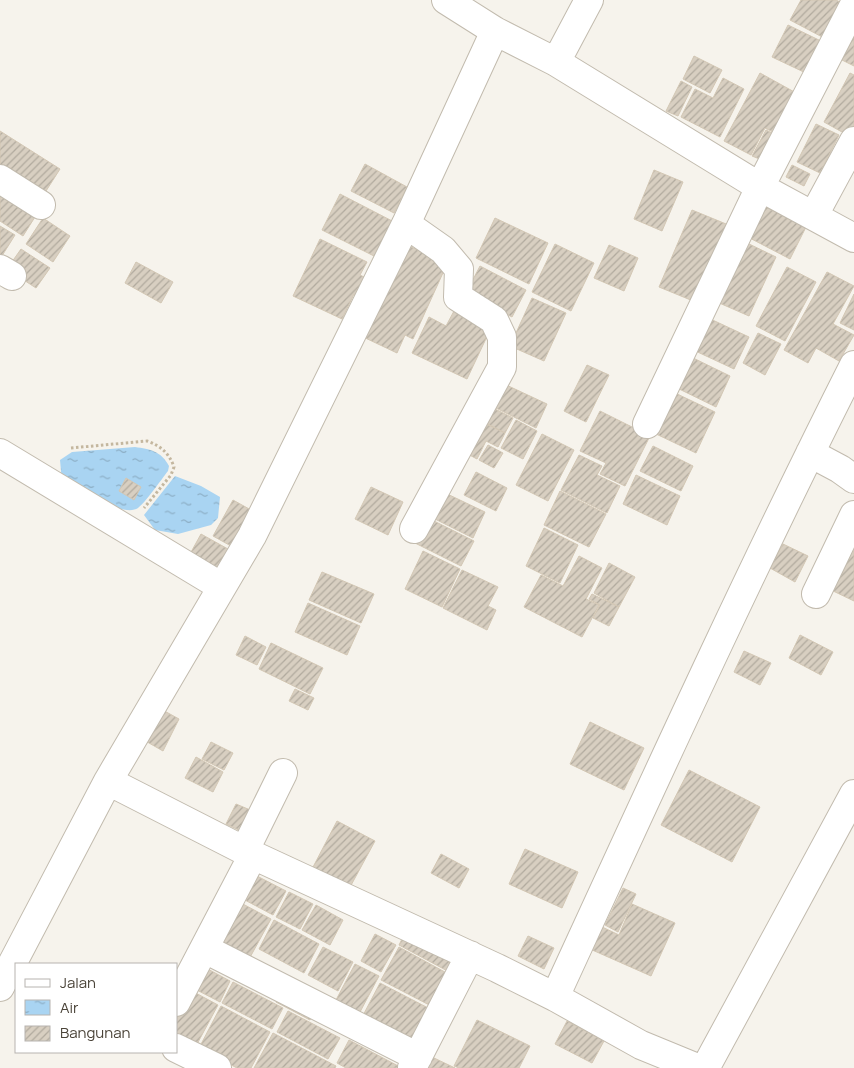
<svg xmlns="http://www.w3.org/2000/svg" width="854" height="1068" font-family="Manrope,sans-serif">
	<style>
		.water { fill: url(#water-ripples) }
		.building { fill: url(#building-hatch); stroke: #d3c7b4 }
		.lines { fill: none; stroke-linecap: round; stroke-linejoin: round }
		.minor-casing { stroke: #c2bbae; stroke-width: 30 }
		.path { stroke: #c4b79f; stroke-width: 3; stroke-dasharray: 2.5 2.5; stroke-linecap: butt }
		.minor { stroke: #fff; stroke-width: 28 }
	</style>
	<defs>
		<pattern id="water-ripples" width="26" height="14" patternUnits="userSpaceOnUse" patternTransform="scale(1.25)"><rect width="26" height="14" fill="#a9d4f2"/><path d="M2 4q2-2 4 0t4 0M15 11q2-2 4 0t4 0" fill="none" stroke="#8caec5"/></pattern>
		<pattern id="building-hatch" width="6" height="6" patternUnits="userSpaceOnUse" patternTransform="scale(1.25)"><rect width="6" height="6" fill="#d8cfc1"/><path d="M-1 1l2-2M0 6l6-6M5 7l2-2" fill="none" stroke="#b1aa9e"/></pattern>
	</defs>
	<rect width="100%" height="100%" fill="#f6f3ec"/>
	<path class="water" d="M135 447C150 449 161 451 169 466L168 471C161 480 145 503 138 508 124 518 76 490 62 482L60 460 72 452Z
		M175 476 201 486 220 497 218 518 211 525 178 534 155 530 144 515Z"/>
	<path class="building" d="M801 0H836L844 4 826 39 790 20Z
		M788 25 823 42 808 74 772 57Z
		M854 33V66L840 59Z
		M694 56 722 70 710 93 683 79Z
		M760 73 798 94 777 134 765 128 751 155 724 141Z
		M850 73 854 75V132L851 137 824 122Z
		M723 78 744 89 720 137 681 117 695 89 713 98Z
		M681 81 692 87 678 116 666 111Z
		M816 124 839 135 820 173 797 162Z
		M766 130 776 135 762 160 752 156Z
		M0 131 60 169 39 202 0 177Z
		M365 164 407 187 394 213 351 191Z
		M792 165 810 174 804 186 786 177Z
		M654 170 683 182 662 231 634 219Z
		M0 184 40 209 23 236 0 221Z
		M340 194 396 223 378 258 322 230Z
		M760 204 806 227 790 259 744 235Z
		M692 210 731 226 698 303 659 287Z
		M43 218 70 236 53 262 26 244Z
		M495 218 548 243 529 284 476 258Z
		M0 226 15 235 0 259Z
		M320 239 367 262 360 275 372 281 363 299 354 294 342 319 293 296Z
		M401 242 447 264 413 339 405 335 397 353 359 335Z
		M745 242 776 257 749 316 717 302Z
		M555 244 594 263 571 311 532 292Z
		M609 245 638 258 624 291 594 278Z
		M21 249 50 268 36 288 7 269Z
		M136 262 173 282 161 303 125 283Z
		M480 266 526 290 512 317 466 293Z
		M787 267 816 282 785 341 756 326Z
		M827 272 854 286 833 324 854 335 839 361 816 348 808 363 784 350Z
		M854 294V330L840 323Z
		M532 298 566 313 544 361 510 346Z
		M454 311 491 328 467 379 412 353 429 317 446 326Z
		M704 316 749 337 734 369 689 348Z
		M758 333 781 344 765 375 743 363Z
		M687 355 730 376 716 407 673 386Z
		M587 365 609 375 586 422 564 411Z
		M502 383 547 404 536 428 492 406Z
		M673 392 715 412 696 453 654 433Z
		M491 407 513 418 505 433 484 422Z
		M600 411 650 436 625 486 600 474 606 463 580 451Z
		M478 420 505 433 498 447 486 441 477 459 462 451Z
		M516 420 537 431 523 459 501 448Z
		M542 434 574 450 548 501 516 485Z
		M488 445 503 453 494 468 479 460Z
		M653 446 693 466 681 491 640 471Z
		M579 455 602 466 597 475 620 486 607 513 561 490Z
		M476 472 507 488 496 511 464 495Z
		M636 475 680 496 667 525 623 504Z
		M126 478 141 487 134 500 119 491Z
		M371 487 403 502 388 535 355 519Z
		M441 491 485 512 473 538 429 516Z
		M560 491 606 514 589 547 544 525Z
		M233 500 251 510 231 546 213 536Z
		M428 518 474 541 461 566 415 543Z
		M544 528 578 545 560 583 526 566Z
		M201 534 228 549 212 578 185 563Z
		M783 544 808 556 795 582 770 568Z
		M849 549 854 551V601L829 589Z
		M423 551 460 569 442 607 405 589Z
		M579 556 602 568 586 599 599 605 582 637 524 607 541 575 563 586Z
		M609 563 635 577 619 607 594 593Z
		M462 570 498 587 488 606 496 610 487 630 443 608Z
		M322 572 374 594 361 623 309 600Z
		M592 594 619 607 609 626 593 618 600 605 589 599Z
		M308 603 360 626 347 655 295 632Z
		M800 635 833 652 821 675 789 658Z
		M245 636 266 647 257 665 236 655Z
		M271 643 323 668 310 694 259 669Z
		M744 651 771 663 760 685 734 672Z
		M295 689 314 698 308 710 289 701Z
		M159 708 179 719 163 751 142 739Z
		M590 722 644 748 624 790 570 764Z
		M211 742 233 753 224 770 202 759Z
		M196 757 223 772 213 792 185 778Z
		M689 770 760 807 732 862 661 825Z
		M236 804 255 812 245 833 226 824Z
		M337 821 375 841 349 889 312 869Z
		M525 849 578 872 562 908 509 884Z
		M441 854 469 869 459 888 431 873Z
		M255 875 286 891 273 915 243 899Z
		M623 888 636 894 618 932 605 925Z
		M289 892 313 904 300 929 276 917Z
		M241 903 271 919 248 961 218 945Z
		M632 904 675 923 651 976 590 949 600 926 619 935Z
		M316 905 343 920 330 945 302 930Z
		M274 920 319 944 304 973 259 949Z
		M375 934 396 945 381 972 361 961Z
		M528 936 554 948 544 969 518 956Z
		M403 937 459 966 455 975 399 945Z
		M323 947 353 962 338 991 308 975Z
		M399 947 454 977 437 1009 381 980Z
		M355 964 379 976 360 1012 336 1000Z
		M204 967 230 981 220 1002 193 988Z
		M233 982 283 1008 272 1029 222 1003Z
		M380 983 434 1011 414 1051 359 1023Z
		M192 991 218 1005 196 1046 176 1036V1020Z
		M281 992 315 1010 310 1020 276 1002Z
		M221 1006 270 1032 251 1068H237L199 1048Z
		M288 1011 340 1038 328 1059 277 1032Z
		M477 1020 530 1046 519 1068H459L454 1066Z
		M567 1021 604 1041 592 1063 555 1044Z
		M273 1033 336 1066 335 1068H254Z
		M349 1040 402 1068H346L337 1063Z
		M432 1057 455 1068H426Z"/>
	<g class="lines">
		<g class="minor-casing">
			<path id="minor" d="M446 0 495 31 556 62 760 187 854 238
				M556 62 589 0
				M0 179 41 205
				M814 215 854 141
				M406 224 443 250 459 269 458 297 494 320 502 337V367L414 529
				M0 269 12 276
				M647 424 760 187 854 5
				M0 453 222 587
				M810 453 840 469 854 479
				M816 594 854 515
				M108 781 253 855 497 968 555 997 641 1045 697 1068
				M245 850 283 773
				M205 949 418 1057
				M0 987 108 781 252 536 406 224 495 31
				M555 997C652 786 749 573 854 365
				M176 1002 253 855
				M176 1048 217 1068
				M412 1068 470 955
				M703 1068 707 1065 854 794"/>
		</g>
		<path class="path" d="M71 448 147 441C161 446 169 453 174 467L171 475 144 508"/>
		<use href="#minor" class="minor"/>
	</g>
	<rect x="15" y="963" width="162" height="90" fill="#ffffff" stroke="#b7b4b0"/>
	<rect x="25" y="979" width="25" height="8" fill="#ffffff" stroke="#b7b4b0"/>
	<text x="60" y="988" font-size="15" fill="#4b4439">Jalan</text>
	<rect x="25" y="1000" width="25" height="15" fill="url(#water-ripples)" stroke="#b7b4b0"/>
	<text x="60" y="1013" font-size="15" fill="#4b4439">Air</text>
	<rect x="25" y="1026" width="25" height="15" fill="url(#building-hatch)" stroke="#b7b4b0"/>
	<text x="60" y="1038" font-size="15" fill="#4b4439">Bangunan</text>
</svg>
